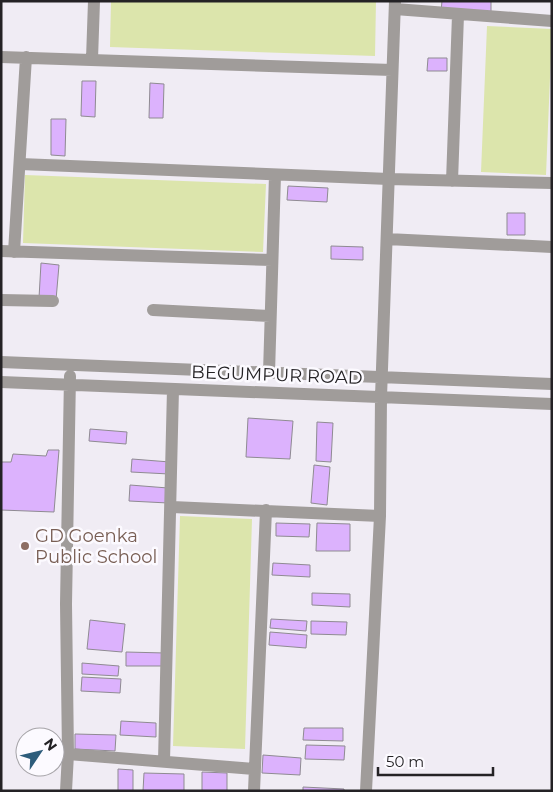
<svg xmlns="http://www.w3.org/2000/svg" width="553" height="792" font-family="Montserrat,sans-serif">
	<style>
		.green { fill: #dce5ac }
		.building { fill: #dcb2fd; stroke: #8f8b92 }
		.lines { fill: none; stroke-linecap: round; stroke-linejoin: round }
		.street { stroke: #a09c9a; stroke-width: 12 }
		.education-dot { fill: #8d6e63; stroke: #fcfaff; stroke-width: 2 }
		.labels { text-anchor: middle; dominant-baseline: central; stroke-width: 5; stroke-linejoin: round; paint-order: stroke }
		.street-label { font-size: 18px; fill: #242225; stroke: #fcfaff }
		.education-label { font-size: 18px; fill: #785e54; stroke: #fcfaff; text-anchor: start }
	</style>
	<rect width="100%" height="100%" fill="#f0ecf4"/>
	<path class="green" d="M111 1H376L375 56 110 47Z
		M487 26 552 29 546 175 481 172Z
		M25 175 266 184 263 252 23 243Z
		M180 516 252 519 245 749 173 746Z"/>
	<path class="building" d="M442 1H491V15L441 12Z
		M428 58H447V71H427Z
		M82 81H96L95 117 81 116Z
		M150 83 164 84 163 118H149Z
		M51 119H66L65 156 51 155Z
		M288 186 328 188 327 202 287 200Z
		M507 213H525V235H507Z
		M331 246 363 247V260L331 259Z
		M41 263 59 265 56 300 39 298Z
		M248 418 293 421 290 459 246 457Z
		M317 422 333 423 331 462 316 461Z
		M90 429 127 432 126 444 89 441Z
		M48 450H59L54 512 1 510V462H11L13 454 46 456Z
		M132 459 170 462 169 474 131 472Z
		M314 465 330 467 327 505 311 503Z
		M130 485 168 488V503L129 501Z
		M276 523 310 524 309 537 276 536Z
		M317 523 350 524V551H316Z
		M273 563 310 565V577L272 575Z
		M312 593 350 594V607L312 605Z
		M271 619 307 621 306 631 270 628Z
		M90 620 125 624 122 652 87 649Z
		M311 621 347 622 346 635 311 634Z
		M270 632 307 635 306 648 269 645Z
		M126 652 165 653V666H126Z
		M82 663 119 666 118 676 82 674Z
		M82 677 121 679 120 693 81 691Z
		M121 721 156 723V737L120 735Z
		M304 728H343V741L303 740Z
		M75 734 116 735 115 751 75 749Z
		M306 745 345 746 344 760 305 759Z
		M263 755 301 758 300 775 262 773Z
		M118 769 133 770V791H118Z
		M202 772 227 773V791H202Z
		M144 773 184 774V791H143Z
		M303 787 344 789V791H303Z"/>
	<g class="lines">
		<path class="street" d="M395 9 552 21
			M1 57 392 70
			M92 59 94 1
			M20 164 389 179 552 183
			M452 181 458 15
			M387 239 552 247
			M1 251 272 260
			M14 252 26 57
			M1 300 53 301
			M153 310 270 316
			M1 362 552 384
			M269 373 275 175
			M1 382 552 404
			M172 507 380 516
			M68 754 254 769
			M164 761 173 389
			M66 791 68 754 66 604 70 376
			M254 791 266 510
			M366 791 380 516 381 397 395 1"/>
	</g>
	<circle class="education-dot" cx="25" cy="546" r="5"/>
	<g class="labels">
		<g class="street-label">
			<text transform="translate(277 375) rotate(2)">BEGUMPUR ROAD</text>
		</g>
		<g class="education-label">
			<text x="35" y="536">GD Goenka<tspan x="35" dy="21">Public School</tspan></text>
		</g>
	</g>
	<rect width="553" height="792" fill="none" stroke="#242225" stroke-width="5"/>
	<g transform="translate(40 752) rotate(55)"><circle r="24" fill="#fcfaff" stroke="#a6a4a8"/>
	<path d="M0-4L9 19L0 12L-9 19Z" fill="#2d5c7b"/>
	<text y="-8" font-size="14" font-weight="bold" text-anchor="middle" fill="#242225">N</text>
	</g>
	<path d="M378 767v8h115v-8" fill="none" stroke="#242225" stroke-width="2.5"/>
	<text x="386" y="767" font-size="15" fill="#242225" stroke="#fcfaff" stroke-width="4" paint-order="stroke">50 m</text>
</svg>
